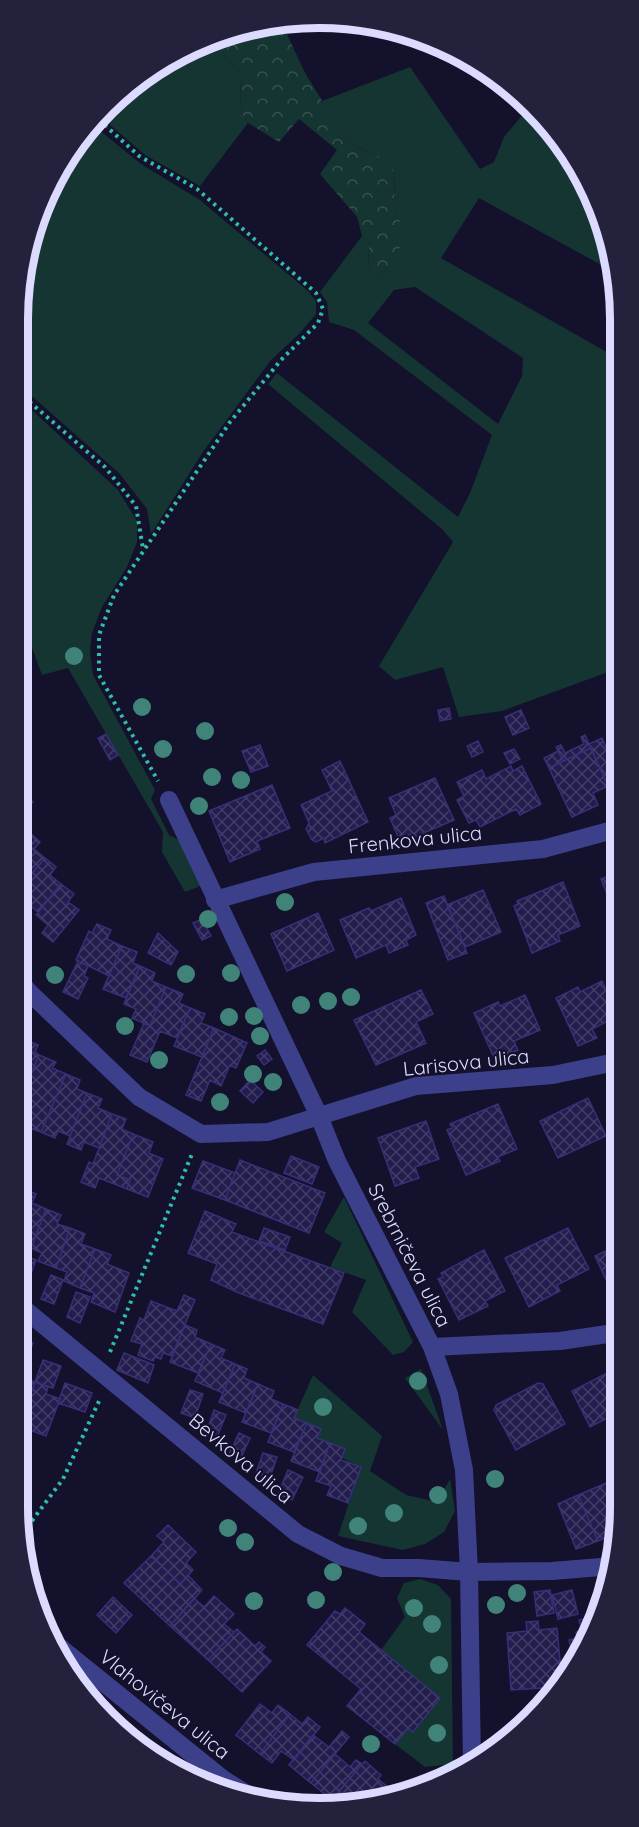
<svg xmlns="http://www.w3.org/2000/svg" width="639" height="1827" font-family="Quicksand,sans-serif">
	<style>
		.green { fill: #143531; fill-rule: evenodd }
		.forest { fill: url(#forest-crowns) }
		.building { fill: url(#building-cross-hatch); stroke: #372f79; stroke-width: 1.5 }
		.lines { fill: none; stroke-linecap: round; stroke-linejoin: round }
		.path { stroke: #30beaa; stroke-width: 4; stroke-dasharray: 3 4.5; stroke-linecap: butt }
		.street { stroke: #3c3f8a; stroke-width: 18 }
		.tree { fill: #408479 }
		.labels { text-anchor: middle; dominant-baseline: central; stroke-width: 4.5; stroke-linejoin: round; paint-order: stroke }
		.street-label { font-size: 20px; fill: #dcdbff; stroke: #13112b }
		.rim { fill: none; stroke: #dcdbff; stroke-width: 8 }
	</style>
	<defs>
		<pattern id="forest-crowns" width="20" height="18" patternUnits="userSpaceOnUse" patternTransform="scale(1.5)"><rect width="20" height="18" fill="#143531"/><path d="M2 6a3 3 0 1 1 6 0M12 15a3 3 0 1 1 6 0" fill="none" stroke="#365250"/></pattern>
		<pattern id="building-cross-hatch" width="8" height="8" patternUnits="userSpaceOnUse" patternTransform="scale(1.5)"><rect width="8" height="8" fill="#221d4c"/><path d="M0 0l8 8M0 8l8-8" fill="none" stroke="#423d67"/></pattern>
	</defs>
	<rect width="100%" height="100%" fill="#13112b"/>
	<path class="green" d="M216 42 241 76 240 111 248 123 200 186 145 155 101 117 168 59Z
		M410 67 480 169 494 162 504 137 529 107 546 120 590 186 616 273 479 198 441 258 619 359V668L502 711 459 717 443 667 395 680 379 666 453 542 443 530 268 384 277 373 458 517 470 493 492 435 354 330 329 322 327 302 320 292 362 236 369 244 368 270 380 277 406 237 395 210 394 173 374 154 358 148 342 133 322 101ZM415 287 523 358 522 376 498 424 368 323 394 290Z
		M93 125 141 164 200 200 308 291 316 301V314L300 333 271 360 203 452 151 534 147 509 119 473 18 384V319L28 242 80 136Z
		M18 397 118 490 137 521V542L127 567 102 607 92 633 90 651 93 675 155 790 151 799 169 835 179 840 200 886 185 892 162 852 163 832 68 668 42 675 31 645 18 636 25 627 18 619Z
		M344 1197 413 1342 404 1352 393 1355 352 1312 366 1280 330 1267 342 1243 324 1232Z
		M421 1369 443 1430 405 1378Z
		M313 1375 382 1436 370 1471 406 1495 437 1502 450 1479 455 1511 444 1532 425 1544 403 1550 338 1536 361 1467 342 1458 345 1449 317 1438 321 1429 294 1418Z
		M420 1579 438 1585 451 1599 453 1764 425 1767 395 1744 408 1728 413 1732 440 1698 381 1650 405 1617 397 1598 404 1583Z"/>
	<path class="forest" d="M281 21 305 73 342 133 358 148 374 154 391 163 394 173 395 210 407 237 380 277 368 270 369 244 362 236 357 217 320 174 337 150 299 119 279 142 248 123 240 111 241 76 216 42Z"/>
	<path class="building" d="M449 708 451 719 440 721 438 710Z
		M521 710 529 728 513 735 505 717Z
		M106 734 118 755 110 760 98 738Z
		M585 735 591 748 563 761 556 747 561 745 565 753 584 744 581 737Z
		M602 738 619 777V781L608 786 589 744Z
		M478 741 483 752 472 757 467 746Z
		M260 745 268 766 251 772 242 751Z
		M591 748 608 786 593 793 598 805 572 817 549 768Z
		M514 749 520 759 510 764 504 753Z
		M558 751 563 761 549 768 544 758Z
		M340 761 368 822 325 843 324 838 316 842 312 840 306 829 309 823 301 805 332 791 322 770Z
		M511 766 513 771 522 766 541 804 520 815 516 809 480 827 476 820 469 823 457 800 464 796 457 782 482 770 486 779Z
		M435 778 454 820 412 838 411 834 399 839 390 818 396 815 389 798Z
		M272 785 290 828 257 841 260 849 230 862 209 811Z
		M22 792 33 802 18 820V797Z
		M18 823 28 831 18 842Z
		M28 831 40 842 34 849 45 858 18 890V842Z
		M45 858 56 867 50 875 61 884 38 912 18 895V890Z
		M620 872V918L617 919 601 879Z
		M563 882 580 926 558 935 560 941 532 953 514 906 518 904 517 901Z
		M61 884 74 894 68 902 79 910 53 942 42 933 48 925 36 915Z
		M483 890 501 932 465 947 447 905Z
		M444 896 467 953 448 960 426 903Z
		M401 898 416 935 406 940 408 945 389 953 386 945 356 958 340 920 369 908 371 911Z
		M318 913 334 950 287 971 271 934Z
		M202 919 211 936 202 940 193 923Z
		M97 924 111 930 107 939 122 946 109 976 76 960 89 931 92 933Z
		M158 933 178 952 171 965 148 953Z
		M122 946 137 952 133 963 140 966 126 998 103 989Z
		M78 961 88 966 84 976 88 978 78 999 63 992Z
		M140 966 155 973 152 981 166 987 150 1026 132 1018 136 1009 124 1004Z
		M602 981 618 1016 592 1029 597 1038 578 1046 556 998 578 987 580 992Z
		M166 987 183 994 179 1003 190 1008 177 1038 160 1031 147 1062 130 1055 144 1023 150 1026Z
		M421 990 433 1014 416 1022 426 1043 376 1065 354 1020Z
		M525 995 540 1030 514 1041 518 1050 495 1060 474 1013 498 1002 500 1006Z
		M190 1008 205 1014 201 1023 214 1028 202 1057 174 1046Z
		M214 1028 247 1043 236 1068 230 1065 221 1086 210 1080 201 1101 186 1095Z
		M18 1037 38 1045 35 1052 39 1055 25 1087 18 1084Z
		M265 1050 272 1059 264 1065 257 1056Z
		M39 1055 56 1062 52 1068 66 1074 41 1132 24 1126 31 1110 18 1104Z
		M66 1074 80 1080 77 1089 87 1093 70 1136 58 1131 55 1138 41 1132Z
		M250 1080 263 1092 253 1103 240 1091Z
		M87 1093 102 1099 98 1108 112 1114 99 1148 84 1142 81 1150 67 1144Z
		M620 1094V1124L609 1100Z
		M588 1098 606 1136 558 1158 540 1121Z
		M498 1104 517 1149 498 1157 500 1161 466 1175 447 1130 452 1128 450 1124Z
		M112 1114 126 1119 122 1129 133 1134 117 1175 130 1180 127 1189 99 1178 95 1188 81 1182 89 1162 93 1164Z
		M426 1121 439 1159 415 1167 419 1178 395 1186 378 1138Z
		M133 1134 153 1142 149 1153 163 1159 148 1197 127 1189 130 1180 117 1175Z
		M291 1156 319 1167 312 1184 284 1173Z
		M240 1160 325 1193 309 1233 225 1200Z
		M203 1161 235 1173 225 1200 192 1188Z
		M23 1189 36 1194 32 1203 46 1209 31 1248 18 1243V1201Z
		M46 1209 61 1215 57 1224 70 1228 56 1268 38 1261 42 1253 31 1248Z
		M205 1211 236 1224 232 1232 344 1273 323 1324 239 1293 211 1280 217 1264 188 1253Z
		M70 1228 85 1234 81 1244 95 1249 80 1288 64 1281 67 1272 56 1268Z
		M264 1228 290 1237 285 1250 259 1241Z
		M568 1228 589 1269 557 1285 560 1291 529 1307 505 1258Z
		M620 1244 621 1304 618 1305 595 1256Z
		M95 1249 111 1255 107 1264 129 1273 115 1312 91 1302 94 1293 80 1288Z
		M484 1250 505 1291 485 1301 488 1306 459 1320 438 1279 443 1277 441 1273Z
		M25 1256 36 1260 28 1282 18 1278Z
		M51 1275 63 1280 54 1304 41 1299Z
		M76 1292 90 1297 80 1323 67 1317Z
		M184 1295 195 1300 172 1356 163 1353 161 1359 155 1357 153 1361 138 1355 142 1344 131 1341 140 1318 144 1320 151 1301 177 1311Z
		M185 1325 197 1330 195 1337 211 1344 198 1373 170 1362Z
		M21 1339 33 1343 25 1363 18 1360V1346Z
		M211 1344 225 1350 221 1358 235 1364 223 1393 195 1381Z
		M124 1353 154 1365 148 1383 117 1370Z
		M18 1360 25 1363 20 1376 35 1382 25 1408 18 1406Z
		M43 1360 61 1366 53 1388 35 1382Z
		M235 1364 247 1369 244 1378 258 1384 246 1413 219 1402Z
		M615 1369 621 1380V1411L590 1427 572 1391Z
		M35 1382 48 1387 46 1394 60 1399 46 1436 19 1426Z
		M65 1383 92 1393 85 1412 58 1403Z
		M538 1383 543 1384 565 1424 516 1450 494 1410 496 1405Z
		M258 1384 274 1391 271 1399 283 1404 271 1433 242 1422Z
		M190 1390 203 1394 195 1418 181 1413Z
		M283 1404 298 1410 294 1418 307 1423 294 1452 268 1442Z
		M214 1410 226 1415 217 1437 206 1433Z
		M307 1423 321 1429 317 1438 330 1443 320 1472 291 1461Z
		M239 1433 250 1438 240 1460 229 1454Z
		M330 1443 345 1449 341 1460 361 1467 348 1503 327 1495 331 1486 316 1481Z
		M263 1453 277 1457 270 1478 256 1473Z
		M288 1470 303 1477 292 1500 278 1494Z
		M621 1477V1508L618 1533 598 1541 578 1495Z
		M578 1495 598 1541 576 1549 558 1504Z
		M168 1525 196 1552 186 1563 193 1570 180 1584 151 1556 164 1542 157 1536Z
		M151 1556 180 1584 188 1575 202 1590 170 1626 124 1583Z
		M550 1590 554 1613 537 1616 534 1592Z
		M572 1590 578 1614 558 1619 552 1595Z
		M214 1596 234 1614 224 1624 234 1632 208 1660 170 1626 194 1598 204 1607Z
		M113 1597 132 1615 116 1633 97 1615Z
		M345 1608 365 1624 359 1632 440 1698 413 1732 408 1728 395 1744 347 1706 361 1689 307 1645 335 1611 340 1614Z
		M597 1616 591 1628 582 1631 579 1620Z
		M538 1621 539 1630 557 1628 562 1683 559 1687 511 1690 507 1633 527 1631 526 1622Z
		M591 1628 575 1665 569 1640 577 1638 576 1632Z
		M237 1629 255 1646 259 1642 265 1647 261 1652 271 1661 242 1692 208 1660Z
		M260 1704 272 1713 278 1705 290 1714 260 1754 236 1735Z
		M290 1714 302 1724 308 1717 320 1727 294 1760 281 1751 272 1763 260 1754Z
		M342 1731 349 1737 311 1783 289 1765 313 1735 329 1747Z
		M335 1754 350 1767 356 1760 362 1764 332 1800 311 1783Z
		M365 1761 381 1775 378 1779 388 1787 385 1790 394 1799 350 1802 338 1792Z"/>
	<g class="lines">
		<path class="path" d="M99 120 139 156 197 189 316 293 323 309 318 323 281 360 230 422 114 595 99 635V675L158 781
			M18 392 105 467 136 506 143 549
			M110 1352 192 1154
			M23 1533 63 1479 100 1399"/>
		<path class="street" d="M169 800 319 1116 337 1161 432 1347 449 1394 464 1470 469 1572 472 1765
			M215 900 314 872 543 849 620 828
			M18 979 29 992 139 1097 201 1134 268 1132 416 1086 553 1075 620 1061
			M18 1304 298 1534 341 1556 382 1568H419L469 1572 552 1571 613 1566
			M432 1347 560 1341 621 1332
			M52 1641 223 1779 253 1798"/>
	</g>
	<g class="tree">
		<circle cx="74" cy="656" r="9"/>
		<circle cx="142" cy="707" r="9"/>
		<circle cx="205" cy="731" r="9"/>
		<circle cx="163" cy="749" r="9"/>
		<circle cx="212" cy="777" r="9"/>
		<circle cx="241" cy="780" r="9"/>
		<circle cx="199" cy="806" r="9"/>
		<circle cx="285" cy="902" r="9"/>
		<circle cx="208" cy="919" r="9"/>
		<circle cx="231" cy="973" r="9"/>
		<circle cx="186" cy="974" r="9"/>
		<circle cx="55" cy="975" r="9"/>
		<circle cx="351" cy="997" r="9"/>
		<circle cx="328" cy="1001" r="9"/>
		<circle cx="301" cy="1005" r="9"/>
		<circle cx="254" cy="1016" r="9"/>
		<circle cx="229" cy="1017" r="9"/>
		<circle cx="125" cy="1026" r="9"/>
		<circle cx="260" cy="1036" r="9"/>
		<circle cx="159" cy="1060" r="9"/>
		<circle cx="253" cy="1074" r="9"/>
		<circle cx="273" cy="1082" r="9"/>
		<circle cx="220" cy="1102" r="9"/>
		<circle cx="418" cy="1381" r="9"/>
		<circle cx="323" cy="1407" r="9"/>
		<circle cx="495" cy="1479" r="9"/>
		<circle cx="438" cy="1495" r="9"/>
		<circle cx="394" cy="1513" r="9"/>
		<circle cx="358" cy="1526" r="9"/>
		<circle cx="228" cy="1528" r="9"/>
		<circle cx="245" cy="1542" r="9"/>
		<circle cx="333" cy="1572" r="9"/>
		<circle cx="517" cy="1593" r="9"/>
		<circle cx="316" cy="1600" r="9"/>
		<circle cx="254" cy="1601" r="9"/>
		<circle cx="496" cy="1605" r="9"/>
		<circle cx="414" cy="1608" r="9"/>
		<circle cx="432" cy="1624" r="9"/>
		<circle cx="439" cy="1665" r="9"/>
		<circle cx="437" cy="1733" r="9"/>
		<circle cx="371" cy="1744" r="9"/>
	</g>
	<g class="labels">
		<g class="street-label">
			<text transform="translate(415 839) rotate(-6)">Frenkova ulica</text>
			<text transform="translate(466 1062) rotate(-6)">Larisova ulica</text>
			<text transform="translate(410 1255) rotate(63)">Srebrničeva ulica</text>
			<text transform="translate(241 1458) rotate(40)">Bevkova ulica</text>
			<text transform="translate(165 1704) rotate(39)">Vlahovičeva ulica</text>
		</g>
	</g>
	<path d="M0 0H639V1827H0ZM319 28H319A291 291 0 0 1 610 319V1507A291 291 0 0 1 319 1798H319A291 291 0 0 1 28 1507V319A291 291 0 0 1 319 28Z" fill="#23213c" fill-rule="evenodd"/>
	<path class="rim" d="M319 28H319A291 291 0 0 1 610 319V1507A291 291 0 0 1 319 1798H319A291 291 0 0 1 28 1507V319A291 291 0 0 1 319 28Z"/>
</svg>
